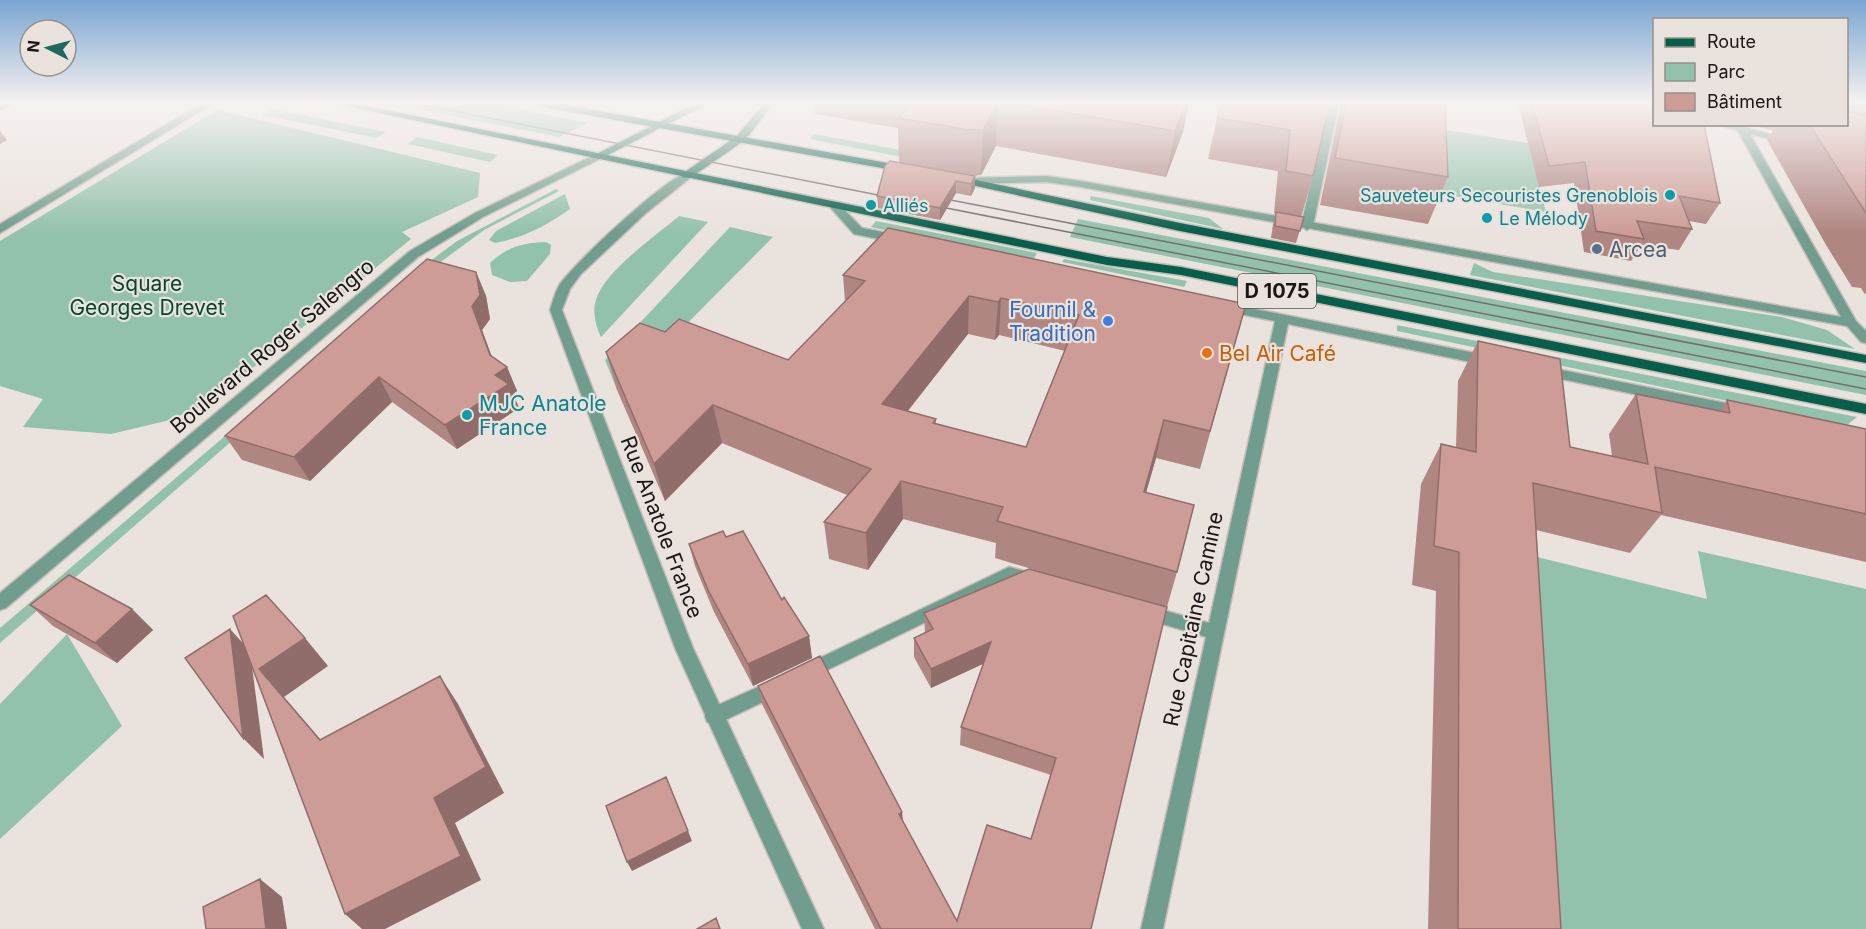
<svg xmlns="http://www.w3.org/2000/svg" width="1866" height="929" font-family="Inter,sans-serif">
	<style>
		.green { fill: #93c2ac }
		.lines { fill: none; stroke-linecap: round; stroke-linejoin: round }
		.pedestrian-casing { stroke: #c5bdb9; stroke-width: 3 }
		.minor-casing { stroke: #c5bdb9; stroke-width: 3 }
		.tertiary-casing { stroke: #c5bdb9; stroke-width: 3 }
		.secondary-casing { stroke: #c5bdb9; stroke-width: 3 }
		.primary-casing { stroke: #c5bdb9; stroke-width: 3 }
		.pedestrian { fill: #709d8d; fill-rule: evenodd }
		.minor { fill: #709d8d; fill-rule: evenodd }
		.tertiary { fill: #709d8d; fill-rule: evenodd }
		.secondary { fill: #307a65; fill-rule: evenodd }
		.primary { fill: #075e4a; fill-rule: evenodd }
		.tram { stroke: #746f6c; stroke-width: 1.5 }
		.wall { fill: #b08682; fill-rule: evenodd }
		.shaded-wall { fill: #906d6a }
		.building { fill: #cd9c97; stroke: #906d6a; stroke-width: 1.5; fill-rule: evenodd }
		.culture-dot { fill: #0f9aa8; stroke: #eae2dd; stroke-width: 2 }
		.service-dot { fill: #5c6f8a; stroke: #eae2dd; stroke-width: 2 }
		.shop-dot { fill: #3f7fe0; stroke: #eae2dd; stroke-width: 2 }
		.food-dot { fill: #e8710a; stroke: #eae2dd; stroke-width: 2 }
		.labels { text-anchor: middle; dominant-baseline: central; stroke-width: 4.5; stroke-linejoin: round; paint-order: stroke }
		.far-culture-label { font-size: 18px; fill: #0d838f; stroke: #eae2dd; text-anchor: start }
		.shield { fill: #eae2dd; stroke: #585452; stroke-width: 1.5 }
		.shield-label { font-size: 20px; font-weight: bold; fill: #1a1716 }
		.service-label { font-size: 21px; fill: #4e5e75; stroke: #eae2dd; text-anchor: start }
		.park-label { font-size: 21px; fill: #044630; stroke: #eae2dd }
		.shop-label { font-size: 21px; fill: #366cbe; stroke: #eae2dd; text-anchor: end }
		.street-label { font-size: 21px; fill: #1a1716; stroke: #eae2dd }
		.food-label { font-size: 21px; fill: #c56008; stroke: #eae2dd; text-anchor: start }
		.culture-label { font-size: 21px; fill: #0d838f; stroke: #eae2dd; text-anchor: start }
	</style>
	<rect width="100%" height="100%" fill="#eae2dd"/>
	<path class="green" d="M387 103H488L588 123 559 137Z
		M272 109 386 132 377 138 262 115Z
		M217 110 480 173 478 197 402 232 411 239 211 402 170 420 111 434 23 427 43 399 0 386V241Z
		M1416 125 1528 143 1546 212 1428 192Z
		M814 134 906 151 902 157 810 139Z
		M417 137 498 155 490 162 408 144Z
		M556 189 559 191 484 230 419 278 0 643V628L429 262 457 241Z
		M565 194 570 209C546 226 523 238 495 243L489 240 496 231Z
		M1091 196 1209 218 1223 229 1090 200Z
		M679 216 708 222 601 337C596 327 592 312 596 300 604 271 656 236 679 216Z
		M1078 219 1866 371V395L1070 237Z
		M876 221 1037 253 1032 262 871 227Z
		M730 227 773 237 650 361 617 390 605 360Z
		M546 242 551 245 550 254 527 281 510 282 492 275 490 263C507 247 522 243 546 242Z
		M1064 259 1187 281 1184 287 1062 262Z
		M1474 263 1493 272 1782 317 1827 330 1855 349 1470 275Z
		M1397 325 1857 417 1846 426 1397 331Z
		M1509 550 1707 599 1698 551 1866 589V929H1524Z
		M67 634 122 726 0 839V704Z"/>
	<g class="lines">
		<g class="pedestrian-casing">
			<path id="pedestrian" d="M1329 103H1339L1313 226 1307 230 1301 226Z"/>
		</g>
		<g class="minor-casing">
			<path id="minor" d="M202 103H214L0 233V224Z
				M577 103H587V114H579Z
				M1716 124H1735L1793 141 1788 144 1750 134 1856 321 1866 331V343L1861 342 1847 326 1081 187 1047 182 968 184 962 181 968 178 1047 176 1081 181 1841 317 1738 131Z
				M835 203 839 204 862 228 903 236 905 239 899 243 854 234 829 206Z
				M1225 303 1490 356 1497 361 1490 366 1288 324 1163 929H1141L1206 637 1139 617 1136 612 1139 607 1145 605 1209 623 1275 321 1220 310 1219 307 1220 304Z
				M1542 366 1740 406 1747 411 1740 416 1537 374 1535 371Z
				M1009 567 1039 575 1041 580 1039 585 1033 587 1010 581 813 677 807 680 801 677 798 672 801 667Z
				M778 678 784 680 787 686 784 692 721 722 714 724 707 722 705 716 707 710Z"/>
		</g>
		<g class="tertiary-casing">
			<path id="tertiary" d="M596 154 600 155V159L483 217 418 257 6 608 0 610V593L410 251 475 213Z
				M686 173 690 174V178L646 213 581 274 570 289 562 310 693 648 824 929H802L675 648 550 310C553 301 555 292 560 284 576 262 663 180 686 173Z"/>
		</g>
		<g class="secondary-casing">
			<path id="secondary" d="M696 103H709L600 159 591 157Z
				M764 103H774L745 140 690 178H682V174L737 136Z"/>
		</g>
		<g class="primary-casing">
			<path id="primary" d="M332 103H352L1107 257 1181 267 1866 404V414L1181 275 1107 265Z
				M533 103H556L904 166 909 169 904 172 538 106Z
				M957 176 1180 223 1866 355V363L1180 231 953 181 951 179Z"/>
		</g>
		<use href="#pedestrian" class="pedestrian"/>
		<use href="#minor" class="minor"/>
		<use href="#tertiary" class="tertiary"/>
		<use href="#secondary" class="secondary"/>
		<use href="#primary" class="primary"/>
		<path class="tram" d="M413 103 893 198
			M935 197 1866 377
			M931 205 1866 389"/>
	</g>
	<path class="wall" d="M814 103H1189L1183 132 1166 177 996 146 981 175 973 176H975V188L971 196 956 193 940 220 878 208 877 196 899 162 898 128 815 114Z
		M1330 103 1313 176 1301 217H1304L1296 243 1271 238 1273 224 1276 214 1274 213 1278 171 1208 159 1217 118Z
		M1342 103H1445L1448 177 1428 224 1320 205 1339 113Z
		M1518 103H1654L1720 203 1706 224 1689 221 1692 229 1679 250 1641 245 1631 261 1584 252 1574 183 1539 187Z
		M1846 103H1866V294L1864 293 1861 288 1852 287 1826 245 1767 140 1773 131 1759 127 1758 124H1846Z
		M476 272 486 296 490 319 482 330 491 356 507 367 517 391 513 394 519 408 457 449 392 402 310 481 242 460 225 436Z
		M843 275 1246 304 1200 469 1156 458 1146 493 1177 572 1167 607 1091 929H875L762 704 758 686 902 812 903 821 957 921 1031 839 1051 775 960 745 961 727 983 664 931 688 914 657V638L925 633 924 613 1058 577 995 558 996 543 903 519 868 570 829 559 824 522 847 495 722 443 665 501 617 390 606 352 788 360 845 302ZM968 334 995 340 999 335 1065 351 1026 447 936 424V419L908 411Z
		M1478 341 1570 447 1612 456 1609 434 1636 394 1719 411 1727 400 1866 429V562L1661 515 1630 553 1536 530 1561 929H1428L1436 591 1412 585 1421 484 1441 444 1456 447 1458 381Z
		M726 537 782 600 809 636 812 658 753 686 714 612 695 566 689 544Z
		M30 605 132 609 153 630 117 663 53 626Z"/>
	<path class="shaded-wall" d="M0 103H15L0 111Z
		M997 103H998L996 146 981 175 983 130Z
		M1186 103H1189L1183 132 1166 177 1175 131Z
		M0 131 7 140 0 144Z
		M975 176V188L971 196V184Z
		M956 181V193L940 220V208Z
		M476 272 486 296 490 319 482 330 498 373 507 367 517 391 513 394 519 408 457 449 445 425 495 375 490 355 472 306Z
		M969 296 968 334 883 442 882 404Z
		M1001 298 999 335 995 340 998 302Z
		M379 377 392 402 310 481 294 457Z
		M713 405 722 443 665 501 654 464Z
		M1164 420 1156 458 1135 530 1144 492Z
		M901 481 903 519 868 570 866 533Z
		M132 609 153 630 117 663 95 643Z
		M230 629 250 651 264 759 243 738Z
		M809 636 812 658 753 686 748 664Z
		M305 638 328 666 284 697 344 767 259 669Z
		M991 642 989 661 931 688V669Z
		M440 676 458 704 504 793 455 823 481 880 385 929H362L345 914Z
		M902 812 903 829 899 814Z
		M688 831 692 841 632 871 627 862Z
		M260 879 282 897 287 929H266Z"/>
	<path class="building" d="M913 103H997L983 130H969L898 118Z
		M1010 103H1186L1175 131Z
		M1222 103H1330L1313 176 1286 171 1290 130 1217 118Z
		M1346 103H1445L1448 177 1335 158Z
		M1532 103H1654V124H1704L1720 203 1679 196 1692 229 1637 221 1644 239 1596 231 1585 162 1549 166Z
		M1856 103H1866V105Z
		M1846 111 1866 116V213L1809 124H1846Z
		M890 161 975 176 971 184 956 181 940 208 877 196 885 166Z
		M1276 212 1304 217 1300 231 1275 226Z
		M888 228 1246 304 1210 431 1164 420 1144 492 1194 505 1177 572 997 521 1003 507 901 481 866 533 824 522 871 469 713 405 654 464 606 352 640 323 665 332 679 319 788 360 865 281 843 275ZM969 296 998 302 1001 298 1079 315 1026 447 933 423 936 419 882 404Z
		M427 259 476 272 480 295 472 306 490 355 507 367 495 375 509 384 445 425 379 377 294 457 225 436Z
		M1478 341 1560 359 1570 447 1648 464 1636 394 1730 413 1727 400 1866 429V514L1655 467 1662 513 1533 483 1561 929H1458L1459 552 1434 546 1441 444 1476 452Z
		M723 531 726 537 743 531 782 600 784 597 809 636 748 664 708 590 689 544Z
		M1029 569 1167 607 1091 929H881L758 686 820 656 902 812 899 814 957 921 987 825 1031 839 1056 758 961 727 991 642 931 669 914 638 933 629 924 613Z
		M69 575 132 609 95 643 30 605Z
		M266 595 305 638 259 669 320 740 440 676 486 767 434 798 461 856 345 914 233 616Z
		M230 629 243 738 185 658Z
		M666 777 688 831 627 862 606 806Z
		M260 879 266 929H206L203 907Z
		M716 918 720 929H697Z"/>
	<linearGradient id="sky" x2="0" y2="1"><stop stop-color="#7aa5d2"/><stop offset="0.44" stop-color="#f6f2f0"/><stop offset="1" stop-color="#f6f2f0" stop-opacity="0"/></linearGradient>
	<rect width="1866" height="233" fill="url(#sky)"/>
	<g class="culture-dot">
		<circle cx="1670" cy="195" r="6"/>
		<circle cx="871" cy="205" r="6"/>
		<circle cx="1487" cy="218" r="6"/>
		<circle cx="467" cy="415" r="6"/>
	</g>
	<circle class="service-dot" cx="1597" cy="249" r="6"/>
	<circle class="shop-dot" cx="1108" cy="321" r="6"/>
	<circle class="food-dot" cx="1207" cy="353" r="6"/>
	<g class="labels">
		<g class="far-culture-label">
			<text x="1658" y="195" text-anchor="end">Sauveteurs Secouristes Grenoblois</text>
			<text x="883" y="205">Alliés</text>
			<text x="1499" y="218">Le Mélody</text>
		</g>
		<rect class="shield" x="1238" y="274" width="78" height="34" rx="4.5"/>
		<g class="shield-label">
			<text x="1277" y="291">D 1075</text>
		</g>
		<g class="service-label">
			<text x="1609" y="249">Arcea</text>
		</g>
		<g class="park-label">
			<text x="147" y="283">Square<tspan x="147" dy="24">Georges Drevet</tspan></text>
		</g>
		<g class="shop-label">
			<text x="1096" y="309">Fournil &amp;<tspan x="1096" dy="24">Tradition</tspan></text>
		</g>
		<g class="street-label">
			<text transform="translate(272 346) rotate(-40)">Boulevard Roger Salengro</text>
			<text transform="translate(662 527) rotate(69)">Rue Anatole France</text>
			<text transform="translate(1193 619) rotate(-78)">Rue Capitaine Camine</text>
		</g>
		<g class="food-label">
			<text x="1219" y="353">Bel Air Café</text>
		</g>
		<g class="culture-label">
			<text x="479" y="403">MJC Anatole<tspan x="479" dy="24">France</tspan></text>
		</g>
	</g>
	<rect x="1653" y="18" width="195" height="108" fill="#eae2dd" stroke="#97918d" stroke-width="1.5"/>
	<rect x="1665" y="38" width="30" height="9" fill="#075e4a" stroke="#97918d" stroke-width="1.5"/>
	<text x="1707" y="48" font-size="18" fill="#1a1716">Route</text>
	<rect x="1665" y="63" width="30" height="18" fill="#93c2ac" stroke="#97918d" stroke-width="1.5"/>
	<text x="1707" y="78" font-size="18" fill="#1a1716">Parc</text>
	<rect x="1665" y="93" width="30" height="18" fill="#cd9c97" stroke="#97918d" stroke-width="1.5"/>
	<text x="1707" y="108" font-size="18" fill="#1a1716">Bâtiment</text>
	<g transform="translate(48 48) rotate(276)"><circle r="28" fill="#eae2dd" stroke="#97918d" stroke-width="1.5"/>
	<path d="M0-4.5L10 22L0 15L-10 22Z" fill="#20685e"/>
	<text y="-9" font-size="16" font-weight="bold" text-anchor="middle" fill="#1a1716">N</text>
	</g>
</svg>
